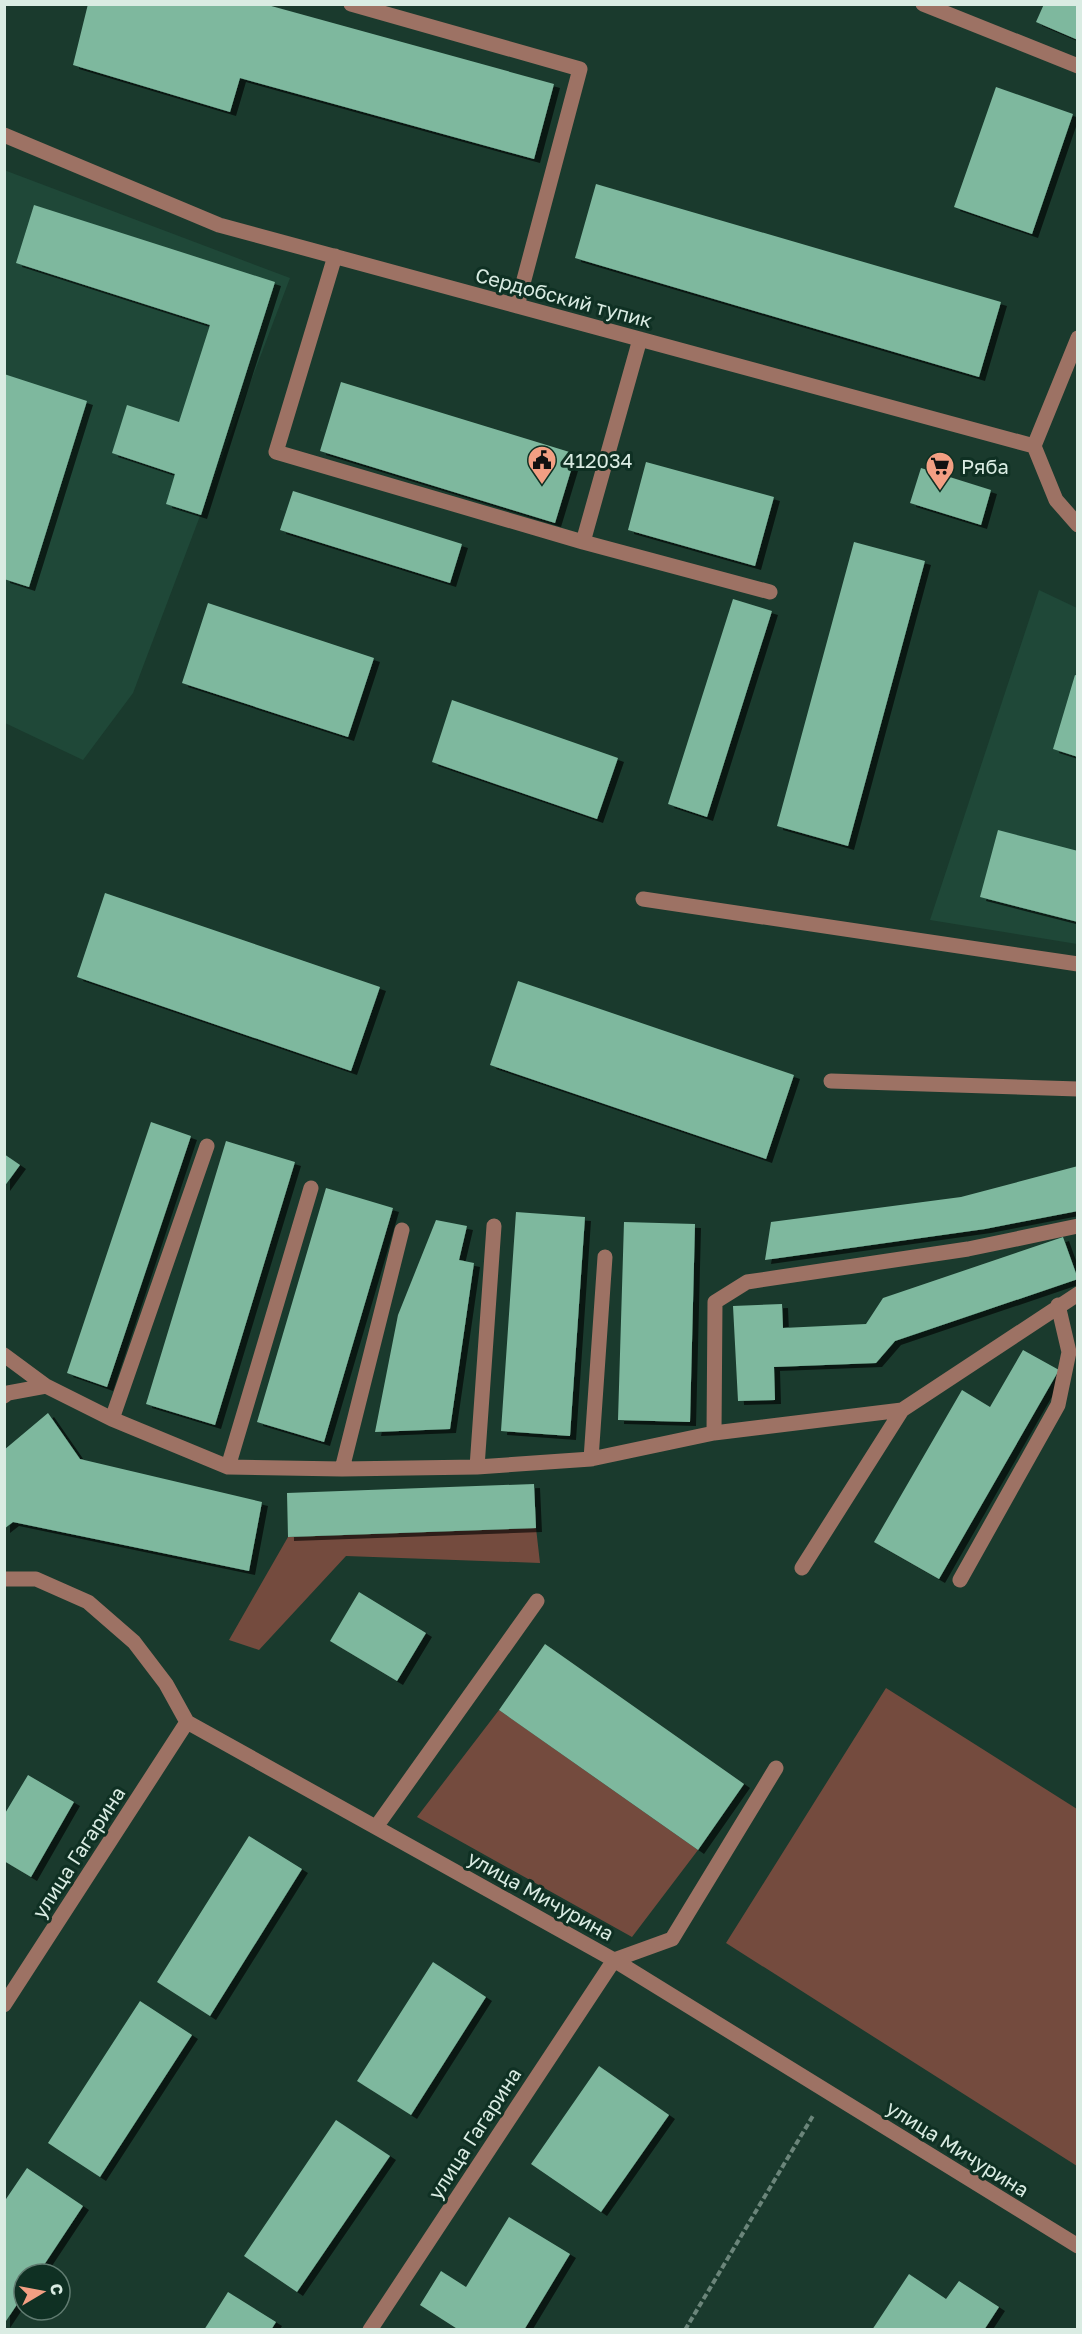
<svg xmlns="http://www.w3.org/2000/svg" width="1082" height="2334" font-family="'Golos Text',sans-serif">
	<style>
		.built { fill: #1f4838 }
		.green { fill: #744b3e }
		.building { fill: #7eb89e; filter: url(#shadow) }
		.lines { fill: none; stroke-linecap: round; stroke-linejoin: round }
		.path { stroke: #6b857a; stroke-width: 4; stroke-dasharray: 6 3; stroke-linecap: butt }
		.minor { stroke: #9d7264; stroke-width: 15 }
		.labels { text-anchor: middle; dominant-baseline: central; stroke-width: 6; stroke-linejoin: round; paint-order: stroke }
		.street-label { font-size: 20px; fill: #daece3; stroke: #0f3023 }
		.poi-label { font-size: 20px; fill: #daece3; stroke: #0f3023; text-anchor: start }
	</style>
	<defs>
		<filter id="shadow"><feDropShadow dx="6" dy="4" stdDeviation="0" flood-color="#0009"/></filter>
	</defs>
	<rect width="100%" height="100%" fill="#1a3a2d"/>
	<path class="built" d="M4 170 290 278 133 693 83 760 5 723Z
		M1039 590 1077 608V944L930 920Z"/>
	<path class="green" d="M536 1528 540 1563 346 1556 259 1650 229 1640 288 1537Z
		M886 1688 1077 1809V2166L726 1943Z
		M499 1710 698 1850 632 1937 417 1817Z"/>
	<path class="building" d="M88 4H264L554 84 534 159 240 78 230 112 73 65Z
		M1044 4H1078V40L1036 22Z
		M996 87 1073 114 1032 234 954 207Z
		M596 184 1001 302 979 377 575 258Z
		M34 205 275 282 201 515 166 504 175 474 112 453 127 405 179 422 210 325 16 263Z
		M4 374 87 401 29 587 4 579Z
		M341 382 576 454 555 523 320 451Z
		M646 462 774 497 755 566 628 530Z
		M921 468 991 490 981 525 910 503Z
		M293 491 462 544 450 583 280 530Z
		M854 542 925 561 848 846 777 826Z
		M733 599 772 611 707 817 668 804Z
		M208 603 374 658 348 737 182 683Z
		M1075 675 1078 676V757L1053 749Z
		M452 700 618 758 597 819 432 762Z
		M998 830 1078 851V922L980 897Z
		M105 893 380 987 351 1071 77 977Z
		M518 981 794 1075 766 1159 490 1065Z
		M151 1122 191 1136 107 1387 67 1373Z
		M226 1141 295 1162 215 1425 146 1404Z
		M4 1154 20 1165 4 1187Z
		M1078 1166V1211L985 1229 765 1260 771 1222 961 1197Z
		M326 1188 393 1208 324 1442 257 1422Z
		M516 1212 585 1217 570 1436 501 1431Z
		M436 1220 467 1226 459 1260 474 1263 450 1429 375 1432 398 1315Z
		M624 1222 695 1224 690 1422 618 1420Z
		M1063 1237 1078 1279 895 1341 876 1363 774 1367 775 1400 738 1401 733 1306 782 1304 783 1328 866 1324 883 1298Z
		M1023 1350 1059 1370 939 1579 874 1542 962 1390 990 1407Z
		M48 1413 80 1459 262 1502 249 1571 13 1522 4 1529V1450Z
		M534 1484 536 1528 288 1537 287 1493Z
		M359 1592 426 1633 397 1681 330 1641Z
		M545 1644 744 1784 698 1850 499 1710Z
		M28 1775 74 1802 31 1877 4 1861V1815Z
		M249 1836 302 1869 210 2016 157 1982Z
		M433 1962 486 1997 411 2115 357 2081Z
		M140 2001 192 2035 100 2177 48 2143Z
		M599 2066 669 2115 601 2212 531 2164Z
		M336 2120 390 2156 297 2292 244 2256Z
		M27 2168 83 2206 38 2274H24V2294L4 2324V2202Z
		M509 2217 570 2254 524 2330H459L420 2305 441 2271 466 2287Z
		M909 2274 946 2299 959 2281 999 2307 984 2330H872Z
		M228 2292 276 2322 271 2330H204Z"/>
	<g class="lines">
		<path class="path" d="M685 2330 814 2114"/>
		<path class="minor" d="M351 4 580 69 517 306
			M923 4 1078 66
			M4 135 219 225 1034 446
			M335 256 276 452 583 542 640 339
			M1034 446 1078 338
			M1034 446 1056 500 1078 525
			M583 542 770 592
			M643 899 1078 964
			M831 1081 1078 1089
			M4 1355 46 1386 112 1419 228 1467 342 1469 477 1467 591 1459 714 1433 902 1410 1078 1294
			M4 1396 8 1393 46 1386
			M112 1419 207 1146
			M714 1433 715 1302 747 1282 968 1249 1078 1226
			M591 1459 605 1257
			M228 1467 311 1188
			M477 1467 494 1226
			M342 1469 402 1230
			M802 1568 902 1410
			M4 1579H36L88 1602 134 1642 166 1684 187 1722 614 1960 1078 2246
			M960 1580 1058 1405 1069 1352 1058 1305
			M376 1827 537 1601
			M614 1960 672 1939 776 1768
			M4 2005 187 1722
			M370 2330 614 1960"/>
	</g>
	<defs>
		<g id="civic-pin" transform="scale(1.5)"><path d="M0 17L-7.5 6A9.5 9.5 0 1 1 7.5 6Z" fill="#f39f83" stroke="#0f3023"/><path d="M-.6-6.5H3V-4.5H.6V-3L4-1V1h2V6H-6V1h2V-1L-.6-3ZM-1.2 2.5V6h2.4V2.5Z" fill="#111"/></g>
		<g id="supermarket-pin" transform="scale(1.5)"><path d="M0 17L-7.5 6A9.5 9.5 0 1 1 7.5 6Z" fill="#f39f83" stroke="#0f3023"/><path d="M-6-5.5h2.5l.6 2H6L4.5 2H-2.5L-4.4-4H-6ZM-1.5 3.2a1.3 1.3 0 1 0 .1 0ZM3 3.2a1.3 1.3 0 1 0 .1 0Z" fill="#111"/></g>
	</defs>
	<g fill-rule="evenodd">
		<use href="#civic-pin" x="542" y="460"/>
		<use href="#supermarket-pin" x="940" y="466"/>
	</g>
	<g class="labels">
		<g class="street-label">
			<text transform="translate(564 297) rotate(15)">Сердобский тупик</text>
			<text transform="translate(78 1852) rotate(-57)">улица Гагарина</text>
			<text transform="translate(541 1895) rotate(29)">улица Мичурина</text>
			<text transform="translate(474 2133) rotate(-57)">улица Гагарина</text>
			<text transform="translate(958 2148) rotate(32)">улица Мичурина</text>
		</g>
		<g class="poi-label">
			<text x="563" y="460">412034</text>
			<text x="961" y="466">Ряба</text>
		</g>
	</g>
	<rect width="1082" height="2334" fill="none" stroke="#daece3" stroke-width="12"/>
	<g transform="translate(42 2292) rotate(80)"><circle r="28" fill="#0f3023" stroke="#607b70" stroke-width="1.5"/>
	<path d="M0-4.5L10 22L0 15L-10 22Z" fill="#f39f83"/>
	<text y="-9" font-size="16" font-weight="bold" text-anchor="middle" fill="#daece3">С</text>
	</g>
</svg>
